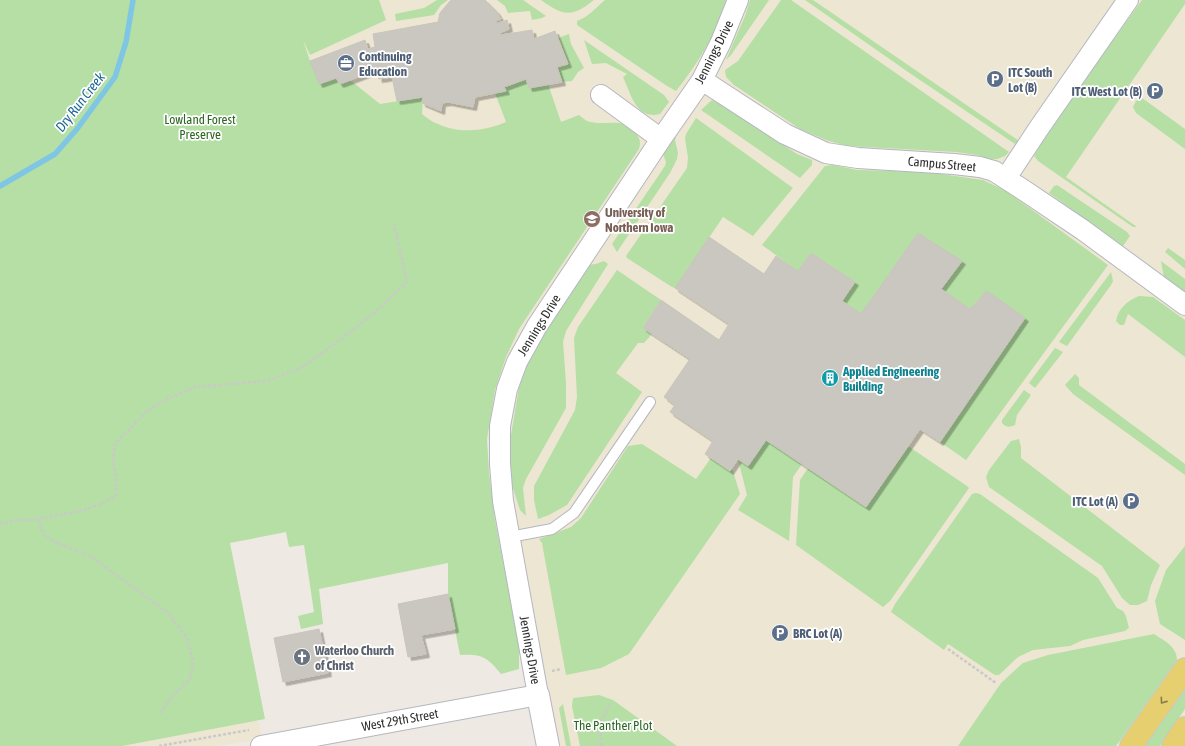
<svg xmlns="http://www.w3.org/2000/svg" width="1185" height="746" font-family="'Asap Condensed',sans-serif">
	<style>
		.education { fill: #ede6d3 }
		.green { fill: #b5dfa4 }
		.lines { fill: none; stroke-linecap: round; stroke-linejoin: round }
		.stream { stroke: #7fc6e5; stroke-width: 5.5 }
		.building { fill: #cac7c0; stroke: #c9c5bb; filter: url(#shadow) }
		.lane-casing { stroke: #b5b7c0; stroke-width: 12 }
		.street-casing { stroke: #b5b7c0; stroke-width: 22 }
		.secondary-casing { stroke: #b5b7c0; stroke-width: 24 }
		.primary-casing { stroke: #c9c9c9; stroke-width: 24 }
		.path { stroke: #c9c9c9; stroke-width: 2.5; stroke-dasharray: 3 2; stroke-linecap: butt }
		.lane { stroke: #fff; stroke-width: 10 }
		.street { stroke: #fff; stroke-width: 20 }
		.secondary { stroke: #fff; stroke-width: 22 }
		.primary { stroke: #e5cf6f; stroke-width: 22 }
		.oneway { stroke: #8a7e4e }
		.labels { text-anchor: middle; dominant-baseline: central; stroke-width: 3.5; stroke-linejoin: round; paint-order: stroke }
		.street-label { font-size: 13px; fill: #2e2e2e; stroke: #fff }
		.service-label { font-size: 13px; font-weight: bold; fill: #4e5e75; stroke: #fff; text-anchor: start }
		.park-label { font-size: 13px; fill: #2d6622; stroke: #fff }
		.education-label { font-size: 13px; font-weight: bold; fill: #785e54; stroke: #fff; text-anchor: start }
		.culture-label { font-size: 13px; font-weight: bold; fill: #0d838f; stroke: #fff; text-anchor: start }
		.worship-label { font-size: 13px; font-weight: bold; fill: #5b616d; stroke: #fff; text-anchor: start }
		.water-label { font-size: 14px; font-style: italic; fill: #1a6696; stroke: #fff }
	</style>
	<defs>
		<filter id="shadow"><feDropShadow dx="3.5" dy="3.5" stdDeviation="0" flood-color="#0004"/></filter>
	</defs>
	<rect width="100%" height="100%" fill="#eee9e2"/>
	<path class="education" d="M0 0H1185V746H560L499 445 487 439 212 487 262 739 218 746H0Z"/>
	<path class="green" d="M0 0H379L386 20 310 55 303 40 310 61 336 78 340 84 350 80 380 104 423 97 422 114C427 118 432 122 438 124 459 134 486 131 506 122L495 93 505 91 504 87 526 79 548 84 561 122 579 115C581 117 584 119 587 121 603 127 623 116 635 132 640 138 641 142 639 149L519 329 506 357 495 390 487 439 489 472 495 520 519 643V669L501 674C487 657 482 654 460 655L448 594V563L319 589 323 624 301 629 298 616 314 612 304 545 289 547 286 532 230 543 265 719 122 746H0Z
		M437 0H448L441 5 434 15 396 21 395 14 424 8Z
		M497 0H523L546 16 542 18 532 20 530 11 508 13 505 6Z
		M541 0H594C571 18 564 16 541 0Z
		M605 0H726C717 34 698 63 676 91L667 86 577 25V21C590 16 594 9 605 0Z
		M750 0H769L731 55 726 60 745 16Z
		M781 0H791L1009 152 1005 156 997 159H989L977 155 956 152 847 146 826 140 800 129 734 85 726 77 725 70 738 61Z
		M805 0H813L1019 141 1015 144 911 74Z
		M1142 0H1185V4L1066 177 1137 227H1133L1038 161 1034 156 1051 127Z
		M569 34 571 44 584 68 578 72 572 81 562 82 557 67 568 63 558 38Z
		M584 40 664 95 669 102 660 114C636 120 631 94 623 77L627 74 606 63 592 64Z
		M1142 98 1185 129V149L1136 113 1133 107 1136 101Z
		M712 100 723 105 797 154 812 160V165L800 178 701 110Z
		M696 118 793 188 753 236 723 217 675 288 672 287 627 258 626 256 687 168 688 158 685 138 686 134Z
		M678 130 675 140 678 153 677 159 670 173 617 252 612 244 665 166 666 162 663 154Z
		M833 165 857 170 927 172 983 180 1006 191 1108 265 966 460 940 442 1025 318 987 291 970 309 941 289 960 263 918 233 861 314 842 301 855 282 811 253 798 271 762 245 825 166Z
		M1057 185 1127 232 1130 236 1123 246 1049 193 1054 186Z
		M1168 248 1185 260V269L1165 252Z
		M604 261 608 264 566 331 563 342 566 383V408L526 479 523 488 526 516 520 510 510 479V441L520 381 542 334 587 265 596 264Z
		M1161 261 1185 279V293L1164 278Z
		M617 270 661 300 643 327 652 334 644 343H638L616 373 642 392 567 505 549 515 538 519 534 500V486L575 410 577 397 574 338 578 327Z
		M1111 272 1113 281 1111 285 1067 346 1059 342Z
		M1139 296 1153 297 1185 320V357L1128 314 1124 325H1120L1116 321C1118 309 1128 300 1139 296Z
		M1055 348 1063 352 1035 388 1029 383Z
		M1075 374 1079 378V385L1185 464V475L1073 394 1065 385Z
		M1024 390 1031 395 1017 415 1015 425C1010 427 1006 428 1002 423V420Z
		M1019 439 1021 447V458L1160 565 1151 585 1147 601 1138 605H1130L1122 598 1102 566 989 487 986 477 989 470 1011 441Z
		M766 440 802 464 793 477 789 541 738 510 747 495 738 459 748 466Z
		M642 444 696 479 711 458 730 470 732 468 740 494 629 654 601 668 566 675 542 543 539 539 571 527 581 518 628 446Z
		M908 446 967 486 969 488 890 601 883 607 796 545 800 480 808 468 866 507Z
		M976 493 980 494 1098 578 1117 608 1123 611 1126 616 1129 628 1125 631 1083 640 1070 646 1033 650 1018 657 999 675H995L948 644 944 650 891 612 895 604 972 494Z
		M1185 546V640L1160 624 1155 601 1166 570Z
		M1154 634C1163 640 1177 646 1177 660L1116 746H958L1001 683 1023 663 1048 655Z
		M1185 687V709L1160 746H1144Z
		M599 695 613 700 677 746H580L572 706 573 698Z
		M563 704 571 746H566L559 708Z"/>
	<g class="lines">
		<path class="stream" d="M0 186 55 154 77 129 115 77 126 42 133 0"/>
	</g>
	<path class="building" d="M454 0H485L496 11 501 19 496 21V24L507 20 509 29 500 33 501 35 532 30 534 39 555 31 568 64 557 67 562 82 529 88 526 79 504 87 506 91 475 97 473 107 448 102 442 103 441 111 422 103 423 97 397 101 392 77 379 79 377 70 340 84 336 78 319 84 310 61 365 40 368 49 375 47 373 34 438 22 440 13 450 1Z
		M918 233 962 261 941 289 970 309 987 291 1025 318 940 442 920 429 866 507 766 440 748 466 738 459 730 471 705 454 713 441 670 412 675 405 664 397 690 359 643 328 661 300 719 340 729 324 675 288 709 237 764 274 776 256 798 271 811 253 855 282 842 301 861 314Z
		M448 594 455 629 421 635 426 654 408 657 398 604Z
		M319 629 328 673 283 682 274 638Z"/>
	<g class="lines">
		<g class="lane-casing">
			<path id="lane" d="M510 537 552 529 574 513 650 402"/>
		</g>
		<g class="street-casing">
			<path id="street" d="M702 80 785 134 826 153 858 158 954 164 980 167 994 171 1022 189 1083 230 1185 305
				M601 95 661 139
				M1006 178 1039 128 1128 0
				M261 746 538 695 503 501 500 464V426L507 389 517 362 537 326 661 139 702 80 721 42 738 0"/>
		</g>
		<g class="secondary-casing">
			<path id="secondary" d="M538 695 548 746"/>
		</g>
		<g class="primary-casing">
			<path id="primary" d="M1131 746 1185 669
				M1173 746 1185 728"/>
		</g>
		<path class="path" d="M0 524 19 520 38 519
			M948 649 996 683
			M552 671 561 669
			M160 713 172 697 191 678 193 661 187 638 167 612 90 556 55 542 44 535 38 519C66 513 93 512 116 495V480L113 460 115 444 146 412 169 398 196 387 266 381 301 368 344 337 382 306 407 282 394 224
			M159 746 249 730
			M601 746 600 723 610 703"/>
		<use href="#lane" class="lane"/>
		<use href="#street" class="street"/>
		<use href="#secondary" class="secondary"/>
		<use href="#primary" class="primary"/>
	</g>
	<defs><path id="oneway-chevron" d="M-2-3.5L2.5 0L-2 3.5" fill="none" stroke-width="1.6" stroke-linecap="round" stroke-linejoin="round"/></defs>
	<use class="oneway" href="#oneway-chevron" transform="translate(1163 701) rotate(125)"/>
	<defs>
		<g id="office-disc" transform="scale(0.9)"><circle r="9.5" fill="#5c6f8a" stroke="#fff"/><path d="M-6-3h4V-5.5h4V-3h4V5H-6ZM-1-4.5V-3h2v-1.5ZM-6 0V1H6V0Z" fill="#fff"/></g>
		<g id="parking-disc" transform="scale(0.9)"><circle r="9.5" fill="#5c6f8a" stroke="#fff"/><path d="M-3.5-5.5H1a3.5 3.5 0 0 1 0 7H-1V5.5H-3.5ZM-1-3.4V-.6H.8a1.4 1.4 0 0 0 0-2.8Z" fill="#fff"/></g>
		<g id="university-disc" transform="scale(0.9)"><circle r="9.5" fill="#8d6e63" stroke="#fff"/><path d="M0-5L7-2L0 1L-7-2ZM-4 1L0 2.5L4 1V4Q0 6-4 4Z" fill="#fff"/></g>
		<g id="building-disc" transform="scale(0.9)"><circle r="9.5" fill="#0f9aa8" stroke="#fff"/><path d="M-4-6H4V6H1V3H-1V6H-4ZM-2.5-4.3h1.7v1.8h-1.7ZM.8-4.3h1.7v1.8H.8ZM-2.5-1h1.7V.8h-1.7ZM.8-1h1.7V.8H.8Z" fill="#fff"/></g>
		<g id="church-disc" transform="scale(0.9)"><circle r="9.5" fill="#6b7280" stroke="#fff"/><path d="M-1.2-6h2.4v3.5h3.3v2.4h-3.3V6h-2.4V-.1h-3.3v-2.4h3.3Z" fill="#fff"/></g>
	</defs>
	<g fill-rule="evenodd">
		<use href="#office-disc" x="346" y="63"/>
		<use href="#parking-disc" x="995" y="79"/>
		<use href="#parking-disc" x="1155" y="91"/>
		<use href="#university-disc" x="592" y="219"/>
		<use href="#building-disc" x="830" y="378"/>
		<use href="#parking-disc" x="1131" y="501"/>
		<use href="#parking-disc" x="780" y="633"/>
		<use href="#church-disc" x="302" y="657"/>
	</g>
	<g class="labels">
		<g class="street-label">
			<text transform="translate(714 52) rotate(-63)">Jennings Drive</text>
			<text transform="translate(942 164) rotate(5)">Campus Street</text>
			<text transform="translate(539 325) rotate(-58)">Jennings Drive</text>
			<text transform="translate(530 650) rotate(80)">Jennings Drive</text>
			<text transform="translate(400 720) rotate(-10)">West 29th Street</text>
		</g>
		<g class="service-label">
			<text x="359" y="56">Continuing<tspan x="359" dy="15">Education</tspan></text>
			<text x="1008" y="72">ITC South<tspan x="1008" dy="15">Lot (B)</tspan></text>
			<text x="1142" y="91" text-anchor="end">ITC West Lot (B)</text>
			<text x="1118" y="501" text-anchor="end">ITC Lot (A)</text>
			<text x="793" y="633">BRC Lot (A)</text>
		</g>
		<g class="park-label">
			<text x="200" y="119">Lowland Forest<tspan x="200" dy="15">Preserve</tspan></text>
			<text x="613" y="725">The Panther Plot</text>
		</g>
		<g class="education-label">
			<text x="605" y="212">University of<tspan x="605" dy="15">Northern Iowa</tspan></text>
		</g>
		<g class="culture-label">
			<text x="843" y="371">Applied Engineering<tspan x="843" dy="15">Building</tspan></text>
		</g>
		<g class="worship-label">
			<text x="315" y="650">Waterloo Church<tspan x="315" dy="15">of Christ</tspan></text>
		</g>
		<g class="water-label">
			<text transform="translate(80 102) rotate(-52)">Dry Run Creek</text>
		</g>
	</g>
</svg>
